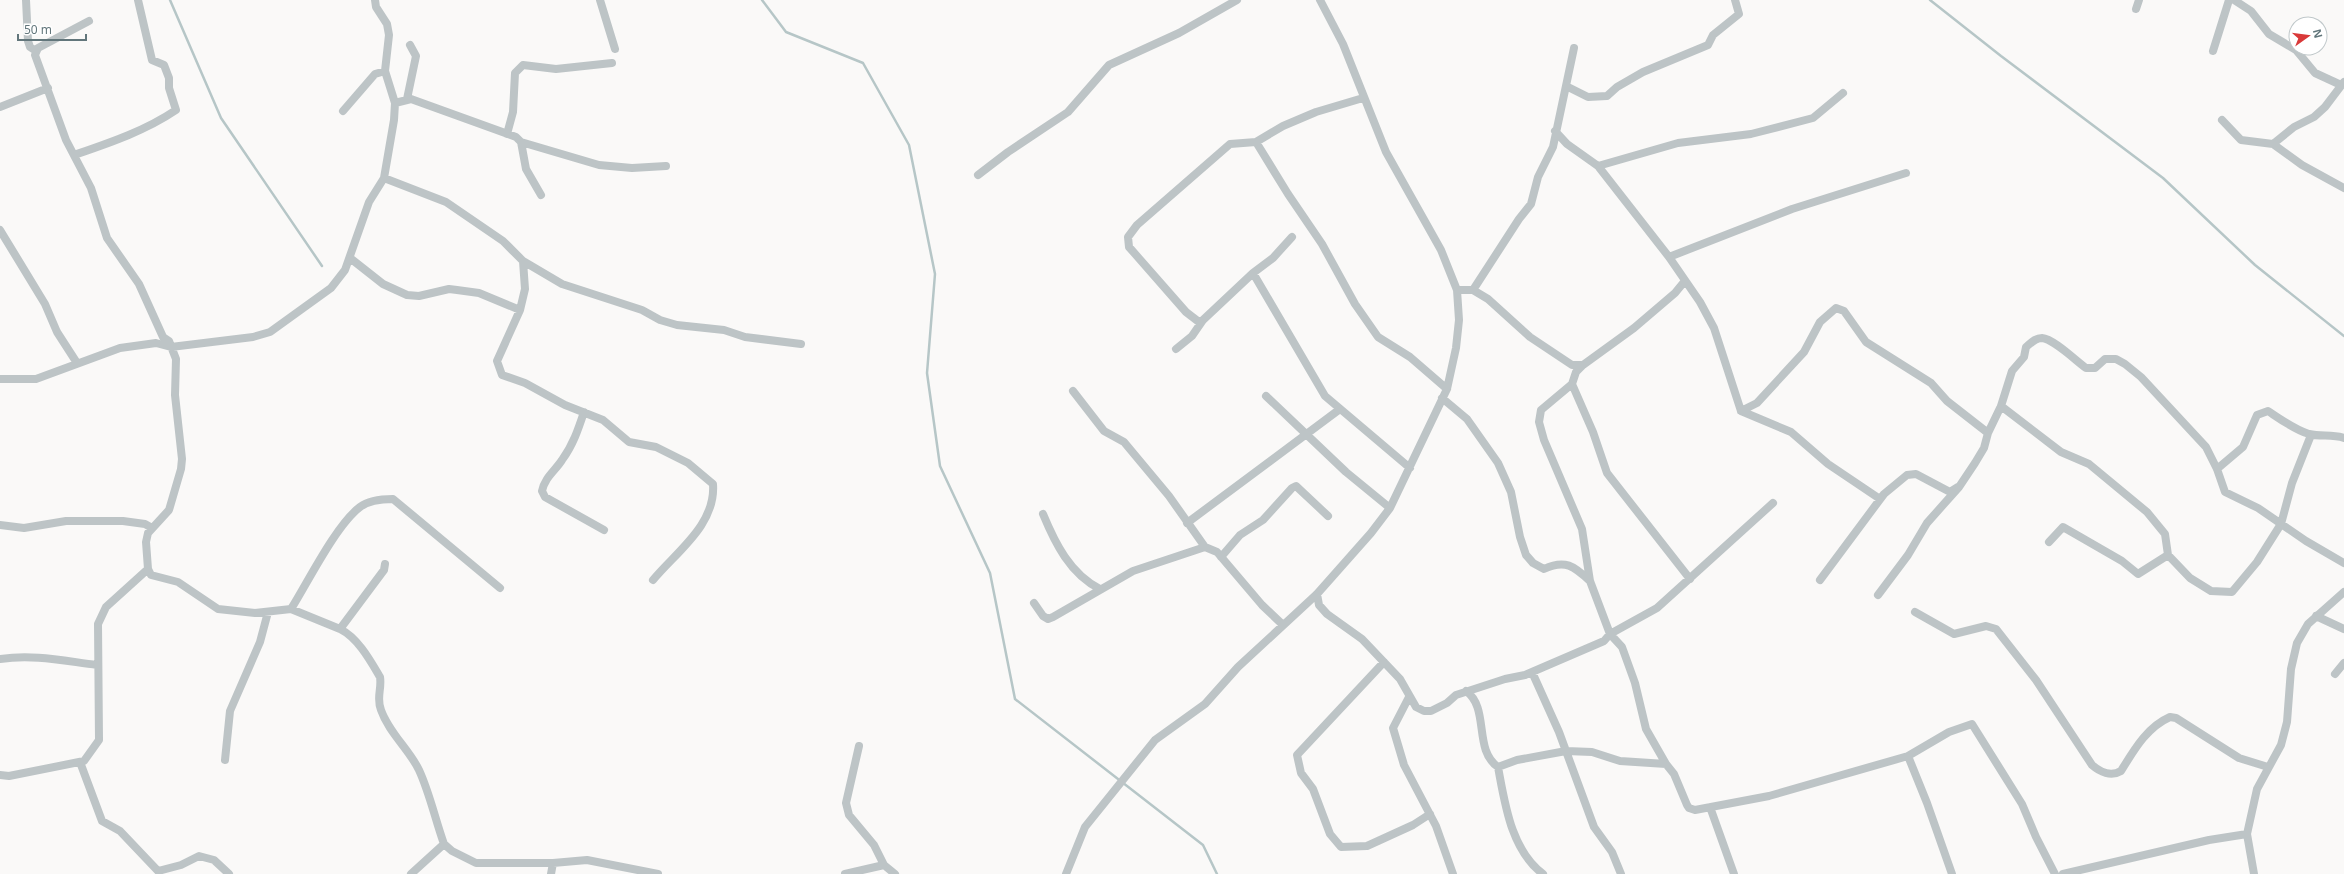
<svg xmlns="http://www.w3.org/2000/svg" width="2344" height="874" font-family="'Noto Sans',sans-serif">
	<style>
		.lines { fill: none; stroke-linecap: round; stroke-linejoin: round }
		.stream { stroke: #b6c6c7; stroke-width: 2.5 }
		.minor { stroke: #bdc4c6; stroke-width: 8 }
	</style>
	<rect width="100%" height="100%" fill="#faf9f8"/>
	<g class="lines">
		<path class="stream" d="M170 0 221 118 322 266
			M762 0 786 32 863 63 909 145 935 274 927 373 940 466 990 573 1015 699 1203 845 1217 874
			M1930 0 2001 56 2163 178 2255 265 2344 336"/>
		<path class="minor" d="M26 0 28 41 30 47 36 51
			M600 0 615 49
			M2234 0 2251 11 2269 34 2296 50 2315 73 2341 85
			M2136 9 2139 0
			M89 21 38 48 35 55 66 140 91 188 107 238 139 284 163 337 169 341 176 359 175 395 182 459 181 469 169 510 148 533 146 542 148 569 151 575 178 582 218 609 255 613 291 609 340 629 384 570 385 564
			M2213 51 2229 0
			M1566 86 1588 97 1607 96 1617 87 1643 72 1708 45 1713 35 1739 14 1735 0
			M407 99 416 56 410 45
			M395 103 411 99 516 137 521 142 526 169 541 195
			M0 107 48 88
			M343 111 375 74 385 71
			M2222 120 2241 140 2273 144 2302 165 2344 188
			M1555 131 1567 144 1598 166 1669 257 1700 302 1714 328 1741 411
			M507 134 513 112 515 73 523 65 556 69 612 63
			M521 142 599 165 632 168 666 166
			M1256 142 1288 194 1322 244 1355 304 1378 337 1410 357 1447 389
			M2273 144 2294 127 2314 117 2325 107 2344 82
			M74 155C109 143 145 131 176 110L169 88V78L164 65 152 60 138 0
			M1598 166 1678 143 1751 134 1813 118 1843 93
			M978 175 1008 152 1068 112 1109 65 1179 33 1237 0
			M384 178 446 202 503 241 523 261
			M0 230 45 304 57 332 77 363
			M1669 257 1792 209 1906 173
			M350 258 383 284 407 295 419 296 449 289 457 290 479 293 520 310 525 289 523 261 562 284 642 310 660 320 677 325 724 330 745 337 801 344
			M1253 273 1325 396 1410 468
			M1457 290H1473L1488 299 1530 337 1572 365H1583L1634 328 1675 293 1684 282
			M1473 290 1519 219 1531 204 1538 177 1553 147 1574 48
			M520 310 497 361 502 375 525 383 565 405 603 420 629 442 656 447 688 463 713 484C716 525 676 552 653 580
			M1203 320 1199 322 1186 312 1129 247 1128 237 1137 225 1230 144 1256 142 1283 126 1316 112 1363 98
			M1176 349 1192 336 1203 320 1253 273 1273 258 1292 237
			M1583 365 1576 372 1572 384 1593 432 1607 473 1690 579
			M0 379H36L120 348 156 343 171 347 253 337 270 332 331 288 345 270 369 202 384 178 394 120 395 103 385 71 389 35 387 24 376 7 375 0
			M1572 384 1541 410 1539 422 1544 440 1582 529 1590 581 1610 634 1622 647 1635 683 1646 729 1666 764
			M1073 391 1104 431 1124 442 1169 496 1205 547
			M1266 396 1346 472 1390 508
			M1442 398 1467 419 1498 463 1511 492 1520 537 1526 555 1533 563 1544 569C1565 559 1574 566 1590 581
			M2001 406 2061 452 2089 464 2147 512 2165 534 2168 555 2190 578 2211 591 2232 592 2257 562 2281 524 2292 483 2311 435
			M1741 411 1757 403 1804 352 1820 322 1836 308 1844 311 1866 342 1931 383 1947 401 1988 433
			M1741 411 1791 432 1828 464 1880 499
			M584 412C578 430 573 445 562 460 555 471 545 477 542 491L545 497 604 530
			M2217 469 2243 447 2257 415 2268 411C2280 419 2295 430 2309 434 2321 437 2332 434 2344 438
			M1043 514C1055 543 1070 574 1100 589
			M1187 523 1340 409
			M0 525 24 528 66 521H123L145 524 152 528
			M2049 542 2063 527 2122 561 2138 574 2168 555
			M1221 557 1240 535 1263 520 1292 488 1296 486 1328 516
			M1820 580 1884 494 1907 475 1916 474 1950 492 1958 487
			M1317 594 1319 605 1327 614 1362 639 1400 679 1416 707 1424 711H1431L1447 703 1456 695 1505 679 1525 675 1604 641 1610 634 1657 608 1773 503
			M1878 595 1908 555 1927 523 1959 487 1975 463 1984 448 1988 433 2001 406 2012 371 2024 357 2026 347C2031 343 2035 338 2042 338 2054 339 2076 361 2086 368H2095L2105 359H2116L2125 364 2141 377 2206 447 2217 469 2225 492 2258 508 2306 541 2344 563
			M1034 603 1043 616 1048 619 1053 617 1133 571 1205 547 1217 552 1262 605 1283 625
			M291 609C308 582 336 525 360 507 369 500 382 499 393 499L500 588
			M1915 612 1954 634 1986 626 1996 629 2036 680 2092 765C2100 772 2111 777 2121 771 2134 750 2147 727 2170 717L2176 718 2239 758 2268 767
			M2316 616 2344 629
			M340 629C358 638 370 660 380 677 382 689 376 698 381 710 389 733 409 749 419 770 430 794 435 819 444 844L452 851 476 863H553L587 860 658 874
			M0 659C34 654 64 661 97 665
			M1384 662 1297 755 1301 773 1313 789 1330 834 1341 847 1367 846 1413 825 1430 814
			M1532 672 1559 732 1594 827 1612 852 1621 874
			M2335 674 2344 663
			M1466 691C1490 708 1473 750 1498 767L1517 760 1566 751 1592 752 1620 761 1666 764 1674 774 1687 805 1689 808 1695 810 1769 796 1908 756 1949 732 1972 724 2022 804 2036 837 2055 874
			M1409 697 1393 728 1404 765 1436 826 1453 874
			M859 746 846 803 849 815 874 845 884 865 895 874
			M1908 756 1927 803 1952 874
			M225 760 230 711 260 642 268 612
			M80 762 102 821 120 831 158 871 181 865 199 856 214 860 229 874
			M1498 767C1505 804 1511 850 1543 874
			M0 775 9 776 84 761 99 740 98 624 106 607 148 569
			M1710 807 1734 874
			M411 874 444 844
			M551 874 553 863
			M845 874 884 865
			M1066 874 1085 827 1155 740 1205 704 1238 667 1317 594 1371 533 1390 508 1447 389 1456 348 1459 320 1457 290 1441 250 1386 152 1343 44 1320 0
			M2063 874 2209 840 2247 834
			M2254 874 2247 834 2257 789 2281 745 2287 722 2291 669 2297 643 2308 624 2344 592"/>
	</g>
	<g transform="translate(2308 36) rotate(76)"><circle r="19" fill="#ffffff" stroke="#c0c8ca"/>
	<path d="M0-3L7 15L0 10L-7 15Z" fill="#d93939"/>
	<text y="-6" font-size="11" font-weight="bold" text-anchor="middle" fill="#62767b">N</text>
	</g>
	<path d="M18 34v6h68v-6" fill="none" stroke="#62767b" stroke-width="2"/>
	<text x="24" y="34" font-size="12" fill="#62767b" stroke="#ffffff" stroke-width="3" paint-order="stroke">50 m</text>
</svg>
